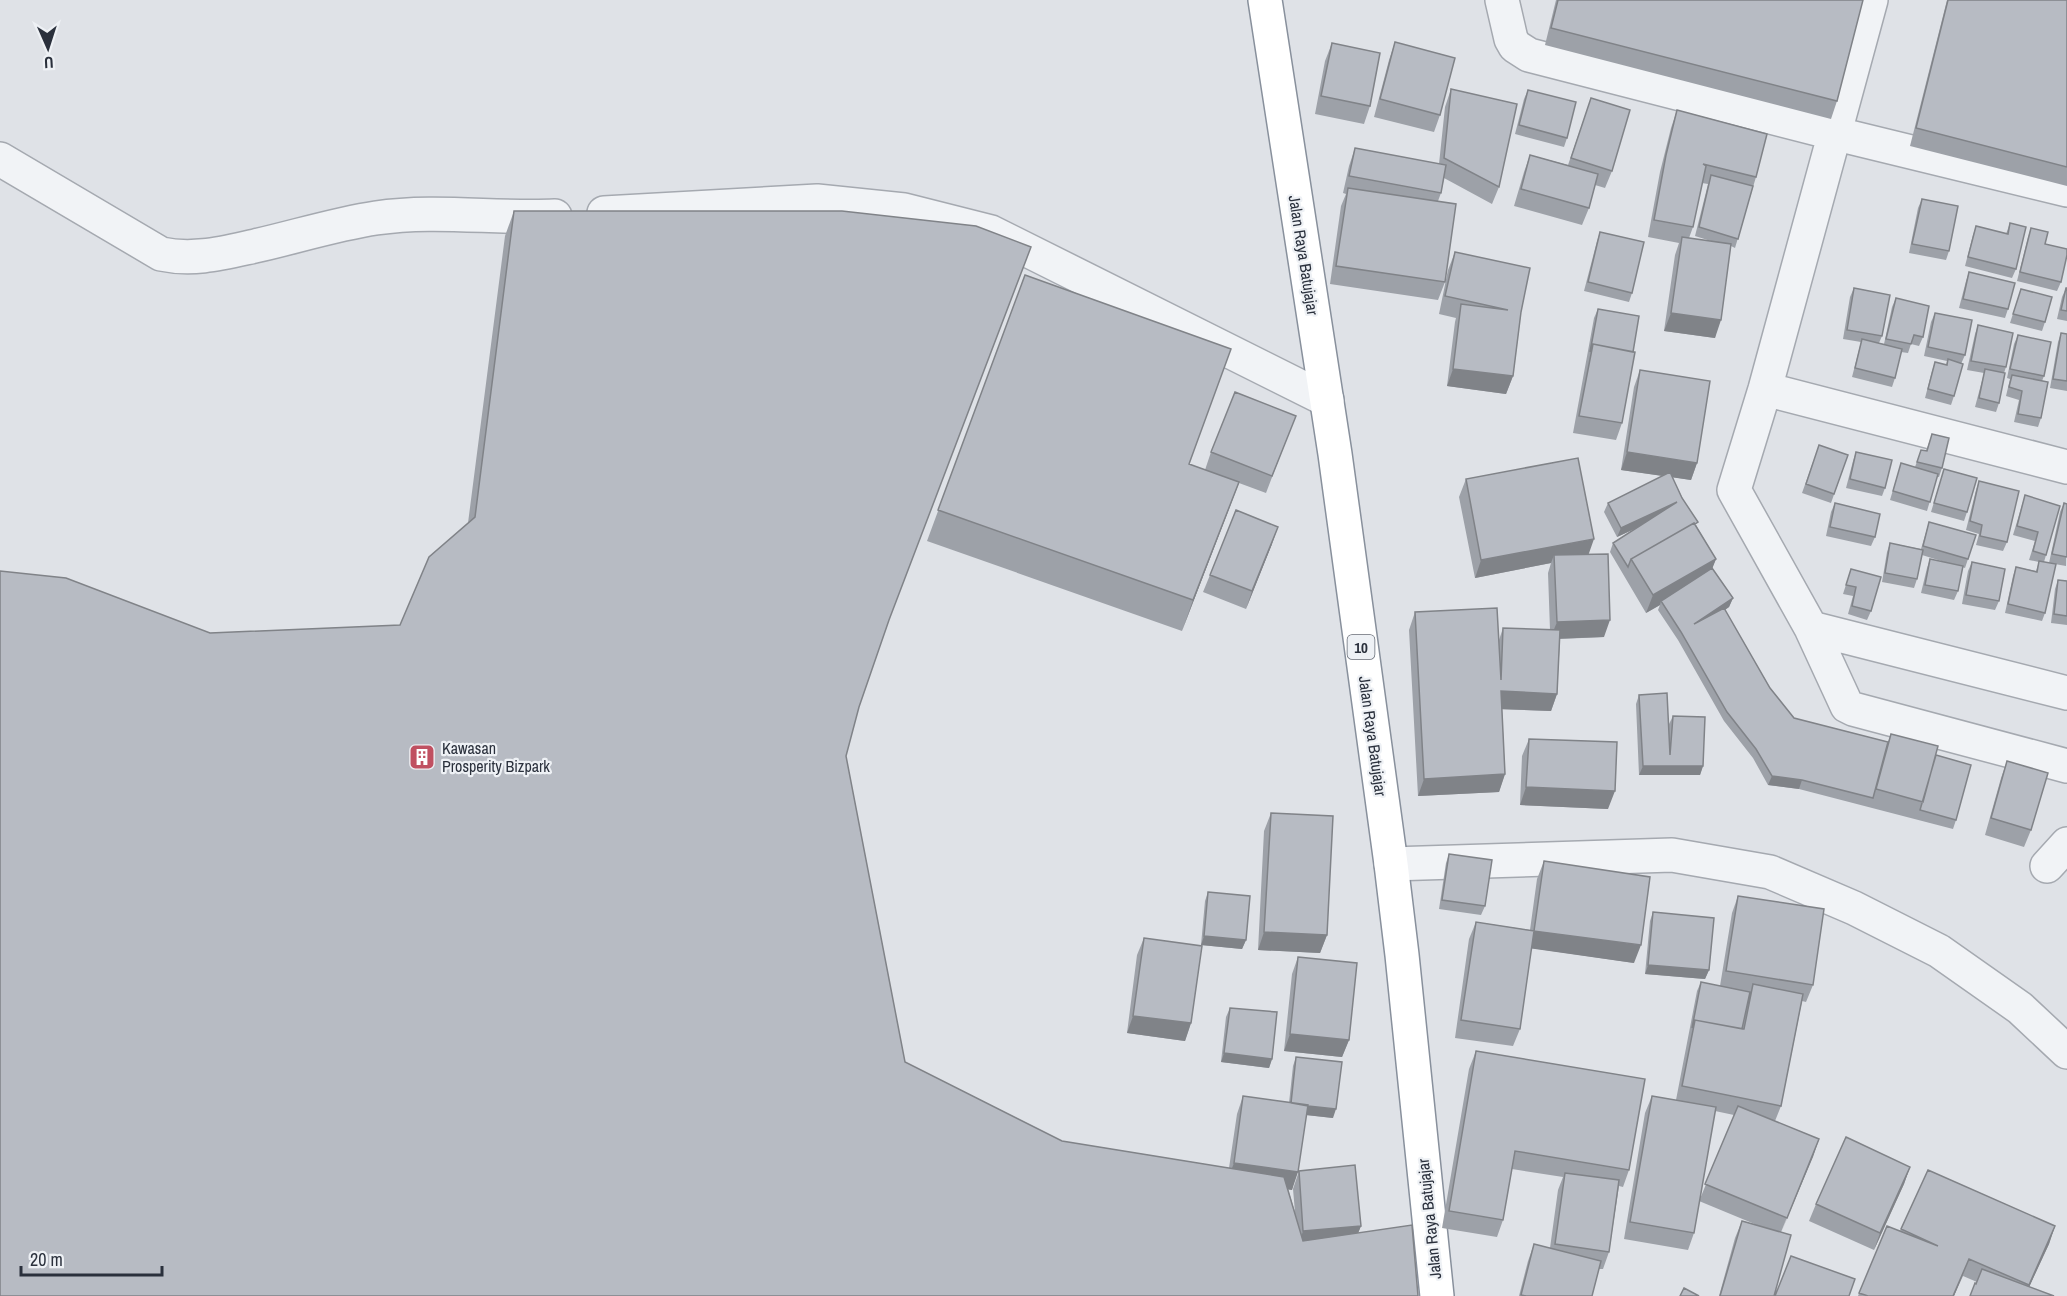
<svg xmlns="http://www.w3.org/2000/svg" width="2067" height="1296" font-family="'Archivo Narrow',sans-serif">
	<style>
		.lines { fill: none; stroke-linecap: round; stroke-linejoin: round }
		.minor-casing { stroke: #a5a9b0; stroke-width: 36 }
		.trunk-casing { stroke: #88909c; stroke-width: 36 }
		.minor { stroke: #f1f3f6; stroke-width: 33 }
		.trunk { stroke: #fff; stroke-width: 33 }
		.wall { fill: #9da1a8; fill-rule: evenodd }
		.shaded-wall { fill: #808388 }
		.building { fill: #b7bbc3; stroke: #808388; stroke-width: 1.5 }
		.labels { text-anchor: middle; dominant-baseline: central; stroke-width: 4.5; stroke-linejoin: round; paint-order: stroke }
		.shield { fill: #eef1f5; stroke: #656a74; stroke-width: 1.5 }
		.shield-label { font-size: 15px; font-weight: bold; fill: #2a303c }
		.street-label { font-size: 16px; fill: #2a303c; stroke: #eef1f5 }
		.poi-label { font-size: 16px; fill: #2a303c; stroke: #eef1f5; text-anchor: start }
	</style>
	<rect width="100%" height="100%" fill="#dfe2e7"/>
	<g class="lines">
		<g class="minor-casing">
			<path id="minor" d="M1502 0 1511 39 1515 46 1529 55 1833 133 2067 190
				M1871 0 1765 389 1734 490 1811 628 1847 706 1853 709 2067 766
				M0 159 161 254C194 261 223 253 255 246 295 237 336 224 376 218 435 209 496 219 555 216
				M604 213 817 201 904 210 991 232 1327 400
				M1765 389 2067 467
				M1811 628 2067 693
				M1391 864 1672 855 1770 872 1854 908 1939 951 2020 1008 2067 1052
				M2047 866 2067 844"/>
		</g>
		<g class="trunk-casing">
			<path id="trunk" d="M1265 0 1335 454 1391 864 1402 955 1437 1296"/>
		</g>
		<use href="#minor" class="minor"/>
		<use href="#trunk" class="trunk"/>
	</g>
	<path class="wall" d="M1556 0H1863L1837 101 1831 119 1545 45Z
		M1947 0H2067V186L1910 146Z
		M1395 42 1440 115 1434 132 1374 117 1389 60Z
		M1332 43 1370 106 1364 124 1315 114 1325 61Z
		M1451 89 1499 187 1492 204 1444 178 1441 193 1438 201 1445 282 1438 300 1330 284 1341 206 1346 194 1343 193 1349 166 1355 148 1439 164 1445 107Z
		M1528 90 1567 138 1564 147 1515 134 1524 99Z
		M1591 98 1612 171 1605 188 1595 185 1589 208 1582 225 1514 206 1524 172 1530 155 1568 165Z
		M1677 110 1756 177 1735 248 1731 246 1715 338 1664 331 1675 255 1679 243 1648 237 1660 172 1671 128ZM1702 183 1708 184 1695 236 1714 242 1689 238 1693 227Z
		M1922 199 1949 251 1946 260 1909 253 1918 208Z
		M514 211 885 631 859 707 846 756 905 1062 1062 1141 1229 1168 1237 1114 1243 1096 1289 1103 1293 1066 1296 1057 1333 1118 1306 1115 1292 1190 1288 1189 1295 1212 1293 1189 1299 1171 1361 1226 1358 1233 1418 1296H0L210 633 400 625 468 523 505 236Z
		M2010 223 2016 269 2012 278 1965 266 1973 235 1976 226 2006 234Z
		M2031 228 2045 244 2061 282 2057 291 2017 281 2028 237Z
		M1600 232 1632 293 1629 302 1584 291 1597 241Z
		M1455 252 1521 312 1513 376 1506 394 1447 386 1455 322 1456 318 1439 314 1448 270Z
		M1969 272 2008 309 2005 318 1959 308 1966 281Z
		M1025 275 1189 464 1205 470 1211 452 1289 433 1266 493 1239 483 1182 631 927 541Z
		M1854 288 1882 336 1879 343 1884 344 1892 307 1896 298 1923 337 1919 346 1911 344 1908 353 1901 352 1895 378 1892 387 1852 377 1861 342 1843 339 1850 297Z
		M2066 288H2067V321L2057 319 2062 297Z
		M2021 289 2045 322 2042 331 2010 323Z
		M1598 309 1633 352 1622 423 1616 440 1573 433 1594 318Z
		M1935 313 1965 355 1961 364 1954 396 1951 405 1925 398 1932 371 1935 362 1946 365 1947 361 1924 356 1931 322Z
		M1978 325 2006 367 2004 373 1999 403 1996 412 1975 407 1984 373 1967 370 1975 334Z
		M2061 333 2067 334V391L2050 388 2058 342Z
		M2018 335 2044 376 2042 381 2041 418 2038 427 2014 422 2019 400 2006 396 2010 379 2007 378 2014 344Z
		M1640 370 1697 463 1691 480 1672 477 1697 527 1716 559 1712 568 1733 598 1729 607 1725 610 1770 688 1794 718 1888 742 1891 734 1936 755 1956 820 1953 829 1799 789 1768 785 1753 758 1724 721 1678 640 1658 610 1660 605 1646 613 1610 552 1613 543 1636 528 1617 537 1604 512 1608 503 1663 476 1621 470 1634 387Z
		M1932 434 1942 468 1939 477H1937L1927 511 1890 500 1901 463 1915 467 1921 450 1926 451Z
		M1819 445 1848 455 1831 503 1802 493Z
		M1856 452 1885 488 1882 496 1846 488 1853 461Z
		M1944 469 1967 512 1964 521 1931 512Z
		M1466 479 1589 554 1604 637 1560 639 1557 694 1551 711 1502 709 1505 774 1499 792 1418 796 1409 630 1415 612 1499 640 1503 628 1550 630 1548 573 1551 563 1475 578 1459 497Z
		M1979 481 2007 542 2003 551 1976 545 1979 534 1966 530 1976 490Z
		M2025 495 2046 555 2044 562 2045 613 2042 621 2005 613 2013 576 2016 567 2036 571 2039 562 2029 560 2035 541 2013 535Z
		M1835 503 1875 537 1871 546 1826 536 1831 512Z
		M2064 503 2067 504 2066 566 2049 563 2060 512Z
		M1929 522 1968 559 1965 568 1962 567 1958 591 1954 600 1921 593 1927 568 1930 559 1951 564 1922 555 1917 579 1914 588 1882 582 1887 552 1890 543 1921 549Z
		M1272 544 1246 609 1203 592 1210 575Z
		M1972 562 1999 601 1995 610 1962 604 1968 571Z
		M1851 569 1871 611 1867 620 1848 614 1853 596 1843 594Z
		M2058 580 2067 581V625L2051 623 2055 589Z
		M1639 695 1669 732V724L1673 716 1703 766 1700 775H1639L1636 704Z
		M1529 739 1608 809 1520 805 1522 756Z
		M2007 761 2031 830 2024 847 1985 835 2001 778Z
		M1271 813 1327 935 1320 953 1258 950 1264 831Z
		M1449 854 1485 906 1481 915 1439 909 1446 863Z
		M1544 861 1634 963 1531 948 1520 1029 1513 1046 1455 1038 1469 939 1476 922 1530 930 1537 879Z
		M1208 892 1246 940 1242 949 1201 945 1205 901Z
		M1738 896 1813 985 1806 1002 1802 1001 1781 1106 1775 1121 1819 1139 1781 1232 1774 1296H1719L1735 1238 1742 1221 1757 1225 1699 1201 1694 1233 1688 1250 1624 1239 1645 1113 1652 1096 1676 1100 1697 991 1701 982 1720 986 1732 913ZM1715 1111 1734 1115 1700 1199Z
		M1653 912 1709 970 1705 979 1645 974 1650 921Z
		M1144 938 1191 1023 1185 1041 1127 1033 1137 955Z
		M1298 957 1349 1040 1342 1057 1284 1051 1292 974Z
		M1230 1008 1272 1059 1269 1068 1221 1062 1226 1017Z
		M1476 1051 1629 1170 1623 1187 1619 1186 1609 1252 1603 1269H1599L1592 1296H1519L1528 1261 1534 1244 1550 1248 1558 1190 1563 1177 1512 1169 1503 1220 1497 1237 1442 1228 1469 1069Z
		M1910 1167 1904 1184 1874 1250 1809 1221 1816 1204Z
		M1928 1170 2055 1226 2049 1244 2029 1287 1976 1284 1977 1282 1963 1276 1954 1296H1858L1887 1226 1900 1231Z"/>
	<path class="shaded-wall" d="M1671 313 1721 320 1715 338 1664 331Z
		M1453 369 1513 376 1506 394 1447 386Z
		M1627 452 1697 463 1691 480 1621 470Z
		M1239 482 1227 514 1182 631 1193 600Z
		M1677 502 1674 511 1617 537 1621 528Z
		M1278 527 1272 544 1246 609 1252 591Z
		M1594 539 1588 556 1554 555 1551 563 1475 578 1481 560Z
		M1716 559 1709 577 1661 601 1660 605 1646 613 1653 595Z
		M1733 598 1729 607 1691 633 1694 624Z
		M1610 620 1604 637 1550 639 1557 622Z
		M1501 691 1557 694 1551 711 1495 709Z
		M1643 766H1703L1700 775H1639Z
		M1505 774 1499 792 1418 796 1424 779Z
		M1772 776 1802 780 1799 789 1768 785Z
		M1526 787 1615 791 1608 809 1520 805Z
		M1534 931 1641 945 1634 963 1528 948Z
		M1264 932 1327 935 1320 953 1258 950Z
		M1204 936 1246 940 1242 949 1201 945Z
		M1648 965 1709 970 1705 979 1645 974Z
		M1133 1016 1191 1023 1185 1041 1127 1033Z
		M1290 1034 1349 1040 1342 1057 1284 1051Z
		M1224 1053 1272 1059 1269 1068 1221 1062Z
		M1291 1104 1336 1109 1333 1118 1288 1113Z
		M1819 1139 1813 1157 1780 1235 1787 1218Z
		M1234 1163 1298 1172 1292 1190 1227 1181Z
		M1910 1167 1904 1184 1874 1250 1880 1233Z
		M1361 1226 1354 1243 1297 1249 1303 1231Z
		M2055 1226 2049 1244 2025 1296 2029 1285Z
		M1969 1259 1954 1296H1953Z"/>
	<path class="building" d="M1558 0H1863L1837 101 1551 28Z
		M1948 0H2067V167L1916 128Z
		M1395 42 1455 58 1440 115 1380 99Z
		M1332 43 1380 53 1370 106 1321 96Z
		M1451 89 1517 104 1499 187 1444 158Z
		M1528 90 1576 102 1567 138 1519 125Z
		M1591 98 1630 110 1612 171 1571 158Z
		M1677 110 1767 134 1756 177 1703 164 1706 166 1693 227 1654 220 1666 155Z
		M1355 148 1446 165 1441 193 1349 176Z
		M1530 155 1598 174 1589 208 1521 189Z
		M1711 175 1753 186 1738 239 1699 227Z
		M1348 188 1456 204 1445 282 1336 266Z
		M1922 199 1958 206 1949 251 1912 244Z
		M514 211H842L976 226 1031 247 889 620 859 707 846 756 905 1062 1062 1141 1284 1177 1303 1241 1412 1225 1418 1296H0V571L66 578 210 633 400 625 429 557 475 517Z
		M2010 223 2026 227 2016 269 1968 257 1976 226 2008 234Z
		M2031 228 2048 232 2045 244 2067 249V255L2061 282 2020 272Z
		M1600 232 1644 242 1632 293 1588 282Z
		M1682 237 1731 244 1721 320 1671 313Z
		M1455 252 1530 268 1521 312 1513 376 1453 369 1461 304 1508 310 1445 296Z
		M1969 272 2015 283 2008 309 1963 299Z
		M1025 275 1231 349 1189 464 1239 482 1193 600 938 510Z
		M1854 288 1890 295 1882 336 1847 330Z
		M2066 288H2067V311L2061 310Z
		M2021 289 2052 297 2045 322 2013 314Z
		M1896 298 1929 306 1923 337 1914 335 1911 344 1886 339Z
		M1598 309 1639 316 1633 352 1593 344 1590 352Z
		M1935 313 1972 320 1965 355 1928 347Z
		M1978 325 2013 333 2006 367 1971 361Z
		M2061 333 2067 334V381L2053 379Z
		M2018 335 2051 342 2044 376 2010 369Z
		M1862 339 1902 349 1895 378 1855 368Z
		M1593 344 1635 352 1622 423 1579 416Z
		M1948 359 1963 364 1954 396 1928 389 1935 362 1947 365Z
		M1985 369 2005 373 1999 403 1979 398Z
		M1640 370 1710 381 1697 463 1627 452Z
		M2012 375 2048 382 2041 418 2018 414 2022 391 2009 387Z
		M1235 392 1296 416 1272 476 1211 452Z
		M1932 434 1949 438 1942 468 1917 462 1921 450 1927 451Z
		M1819 445 1848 455 1834 494 1806 484Z
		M1856 452 1892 460 1885 488 1850 479Z
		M1578 458 1594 539 1481 560 1466 479Z
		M1901 463 1938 474 1930 502 1893 491Z
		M1944 469 1977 478 1967 512 1934 503Z
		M1670 472 1682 498 1698 522 1695 524 1694 523 1631 559 1628 567 1613 543 1677 502 1621 528 1608 503Z
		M1979 481 2019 491 2007 542 1980 536 1982 525 1970 521Z
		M2025 495 2060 506 2046 555 2033 551 2038 532 2017 526Z
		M1835 503 1880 514 1875 537 1830 527Z
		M2064 503 2067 504V557L2052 554Z
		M1236 510 1278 527 1252 591 1210 575Z
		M1929 522 1976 535 1968 559 1923 546Z
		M1694 523 1716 559 1653 595 1631 559Z
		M1890 543 1923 550 1917 579 1885 573Z
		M1608 554 1610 620 1557 622 1554 555Z
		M1930 559 1963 566 1958 591 1925 585Z
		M2039 561 2056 564 2045 613 2008 604 2016 567 2037 572Z
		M1972 562 2005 569 1999 601 1966 595Z
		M1712 568 1733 598 1694 624 1724 608 1770 688 1794 718 1888 742 1873 798 1802 780 1772 776 1756 749 1727 712 1681 632 1661 601Z
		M1851 569 1881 577 1871 611 1852 606 1856 587 1846 585Z
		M2058 580 2067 581V616L2054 614Z
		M1497 608 1501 680 1503 628 1560 630 1557 694 1501 691 1505 774 1424 779 1415 612Z
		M1667 693 1670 755 1673 716 1705 717 1703 766H1643L1639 695Z
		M1891 734 1938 746 1923 802 1876 789Z
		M1529 739 1617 742 1615 791 1526 787Z
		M1936 755 1971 765 1956 820 1920 810Z
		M2007 761 2048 773 2031 830 1991 818Z
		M1271 813 1333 816 1327 935 1264 932Z
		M1449 854 1492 860 1485 906 1442 900Z
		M1544 861 1650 877 1641 945 1534 931 1520 1029 1461 1020 1476 922 1534 931Z
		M1208 892 1250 896 1246 940 1204 936Z
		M1738 896 1824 909 1813 985 1726 971Z
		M1653 912 1714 918 1709 970 1648 965Z
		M1144 938 1202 946 1191 1023 1133 1016Z
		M1298 957 1357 963 1349 1040 1290 1034Z
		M1701 982 1750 992 1742 1029 1695 1020 1692 1028Z
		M1753 984 1803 994 1781 1106 1682 1086 1695 1020 1744 1029Z
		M1230 1008 1277 1012 1272 1059 1224 1053Z
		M1476 1051 1645 1079 1629 1170 1515 1151 1503 1220 1449 1211Z
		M1296 1057 1342 1062 1336 1109 1308 1106 1291 1103Z
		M1243 1096 1308 1105 1298 1172 1234 1163Z
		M1652 1096 1716 1107 1694 1233 1630 1222Z
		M1738 1106 1819 1139 1787 1218 1705 1184Z
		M1846 1137 1910 1167 1880 1233 1816 1204Z
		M1355 1165 1361 1226 1303 1231 1299 1171Z
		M1928 1170 2055 1226 2029 1285 1969 1259 1953 1296H1868L1859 1293 1887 1226 1938 1246 1901 1229Z
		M1565 1173 1619 1180 1609 1252 1555 1244Z
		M1742 1221 1791 1235 1774 1296H1720Z
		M1534 1244 1601 1261 1592 1296H1526L1521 1295Z
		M1791 1256 1855 1279 1849 1296H1775Z
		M1982 1269 2054 1296H1970L1975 1283 1976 1284Z
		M1684 1288 1699 1296H1680Z"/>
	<defs>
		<g id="building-square" transform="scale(1.35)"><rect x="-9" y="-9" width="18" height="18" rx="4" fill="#c05061" stroke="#eef1f5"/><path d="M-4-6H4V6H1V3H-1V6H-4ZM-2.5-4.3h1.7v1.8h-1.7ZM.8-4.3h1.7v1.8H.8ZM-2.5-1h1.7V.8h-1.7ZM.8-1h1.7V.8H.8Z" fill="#fff"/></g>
	</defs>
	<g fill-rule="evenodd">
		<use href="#building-square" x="422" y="757"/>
	</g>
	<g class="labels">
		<rect class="shield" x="1347.5" y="635" width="27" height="24" rx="4.5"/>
		<g class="shield-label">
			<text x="1361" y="647">10</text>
		</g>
		<g class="street-label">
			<text transform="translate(1304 255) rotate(81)">Jalan Raya Batujajar</text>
			<text transform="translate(1373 736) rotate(82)">Jalan Raya Batujajar</text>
			<text transform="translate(1429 1219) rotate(-96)">Jalan Raya Batujajar</text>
		</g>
		<g class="poi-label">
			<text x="442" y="748">Kawasan<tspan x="442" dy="18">Prosperity Bizpark</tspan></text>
		</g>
	</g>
	<g transform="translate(48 48) rotate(177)" stroke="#eef1f5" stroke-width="4.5" paint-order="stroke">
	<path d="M0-4.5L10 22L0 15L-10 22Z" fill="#2a303c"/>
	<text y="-9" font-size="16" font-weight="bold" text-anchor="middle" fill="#2a303c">U</text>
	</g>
	<path d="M21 1266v9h141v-9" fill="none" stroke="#2a303c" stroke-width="3"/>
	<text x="30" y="1266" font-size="18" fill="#2a303c" stroke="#eef1f5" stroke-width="4.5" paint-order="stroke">20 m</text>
</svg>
